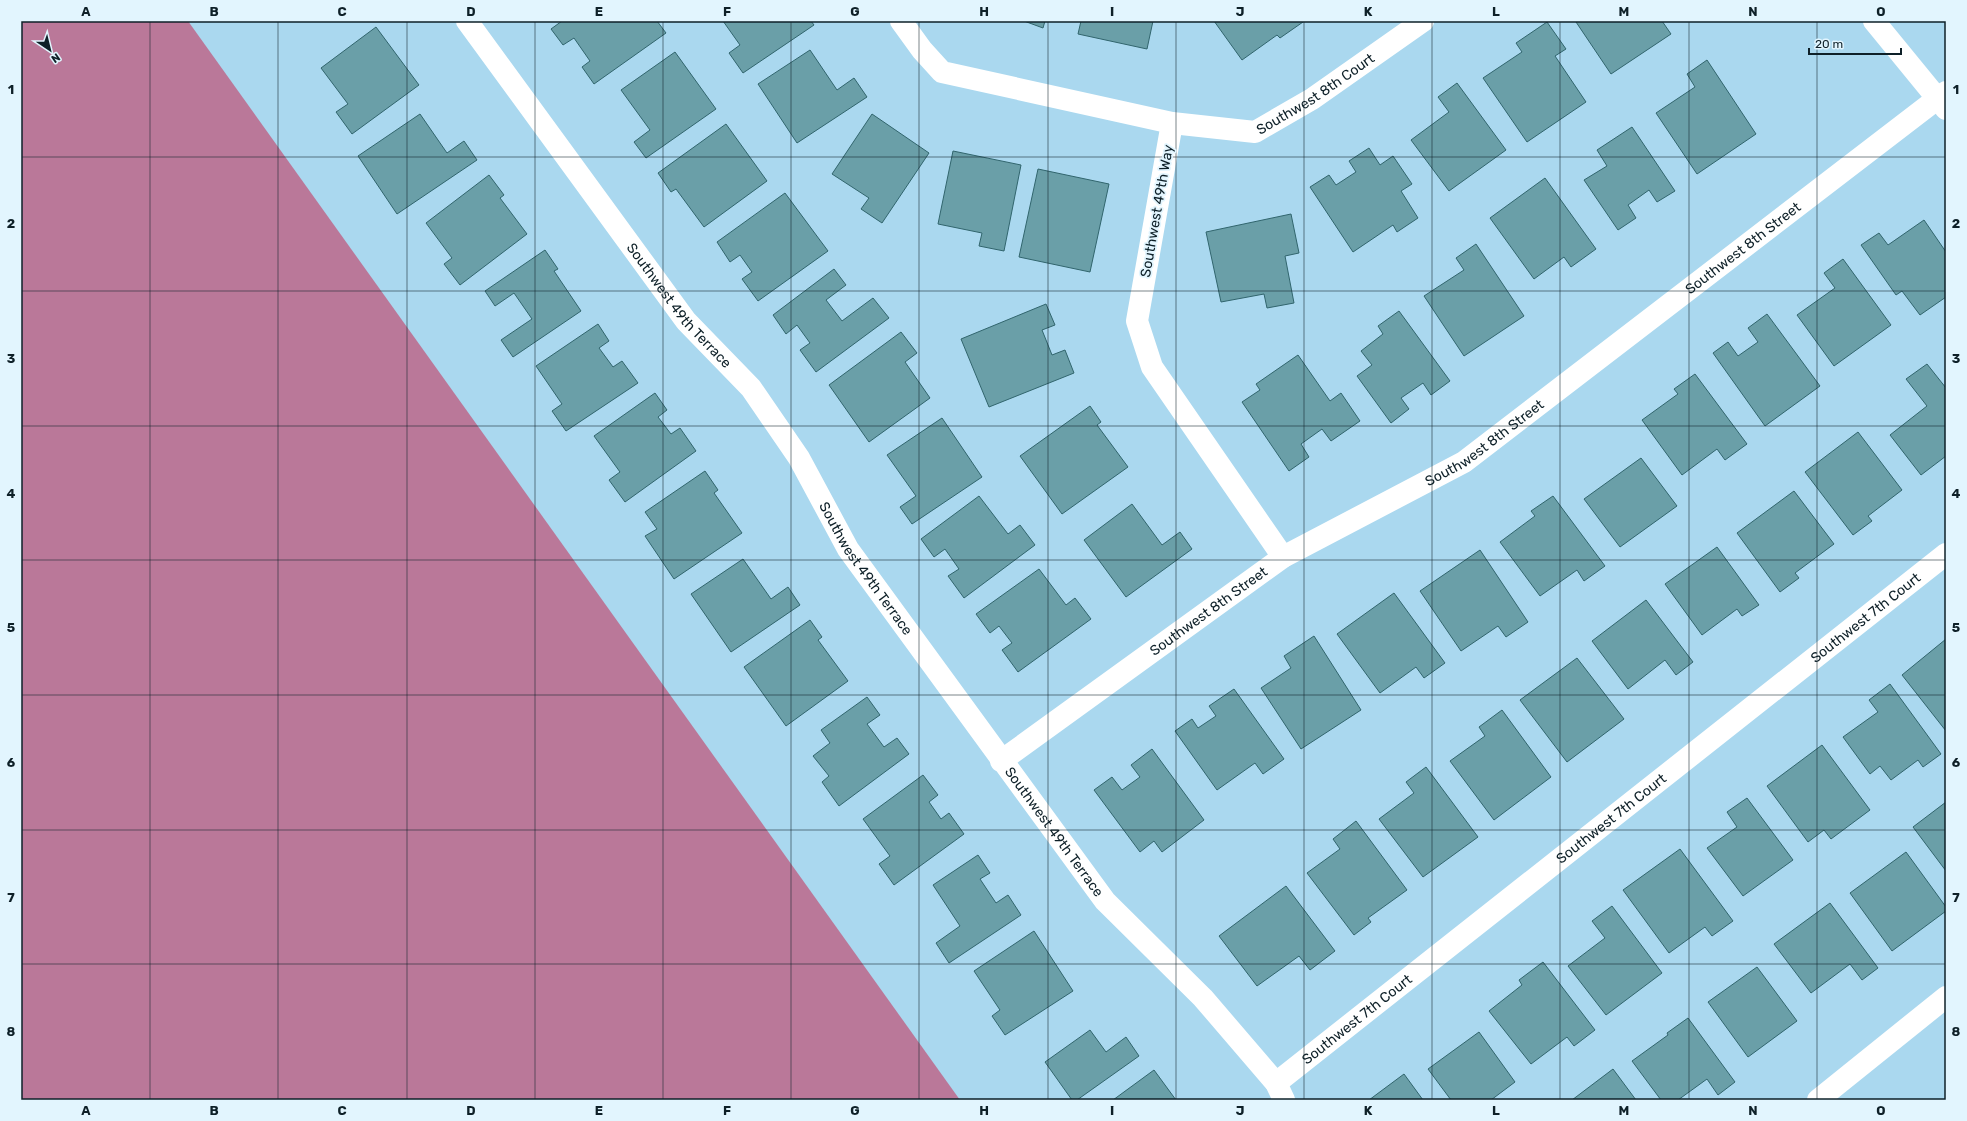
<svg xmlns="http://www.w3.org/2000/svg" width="1967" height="1121" font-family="Rubik,sans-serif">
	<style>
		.forest { fill: #ba7899 }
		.building { fill: #6a9fa8; stroke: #31656d }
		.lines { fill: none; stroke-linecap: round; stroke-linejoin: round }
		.minor { stroke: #fff; stroke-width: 22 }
		.grid { fill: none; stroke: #0e2028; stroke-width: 1; stroke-opacity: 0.55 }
		.labels { text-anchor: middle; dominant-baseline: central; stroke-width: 3.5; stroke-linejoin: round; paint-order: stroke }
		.street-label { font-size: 14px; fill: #0e2028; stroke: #e2f5fe }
		.neatline { fill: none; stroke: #0e2028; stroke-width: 1.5 }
		.grid-label { font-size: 13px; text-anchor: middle; font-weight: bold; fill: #0e2028 }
	</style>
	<rect width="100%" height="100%" fill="#aad8ef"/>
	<path class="forest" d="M21 21H188L960 1100H21Z"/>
	<path class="building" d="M562 21H657L666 33 594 84 582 67 590 61 574 38 563 45 551 29Z
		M723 21H811L814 25 743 73 729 53 740 45Z
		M1024 21H1045L1043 28Z
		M1081 21H1153L1147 49 1078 34Z
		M1214 21H1302L1303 22 1280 38 1277 35 1242 60Z
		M1578 21H1662L1671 34 1611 74 1576 22Z
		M1547 22 1566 49 1555 56 1586 102 1527 142 1483 78 1522 52 1516 43Z
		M376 27 419 85 352 134 336 112 348 104 321 68Z
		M810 50 837 90 854 78 867 97 797 143 758 84Z
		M675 52 716 109 646 158 634 142 650 130 621 90Z
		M1707 60 1756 134 1697 174 1656 113 1695 87 1687 74Z
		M1457 83 1506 150 1449 191 1411 140 1449 112 1438 97Z
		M420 114 447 153 464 141 477 160 397 214 358 156Z
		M872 114 929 153 882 223 861 209 869 198 832 174Z
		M726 124 767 181 704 227 676 189 671 192 658 173Z
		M1632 127 1675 191 1657 202 1649 190 1628 205 1636 218 1618 230 1584 180 1607 166 1597 150Z
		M1369 148 1380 165 1393 156 1412 184 1401 191 1418 218 1397 232 1393 225 1353 252 1310 187 1329 175 1336 185 1356 172 1349 161Z
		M953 151 1021 165 1004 251 979 246 982 233 938 224Z
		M1038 169 1109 184 1090 272 1019 257Z
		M489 175 504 195 500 198 527 234 460 285 444 264 452 258 426 223Z
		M1545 178 1596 249 1571 267 1564 257 1534 279 1490 218Z
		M785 193 828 251 758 301 742 279 752 272 740 255 730 262 717 242Z
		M1291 214 1299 253 1285 256 1294 303 1267 308 1264 294 1221 302 1206 232Z
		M1924 220 1946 252V297L1920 315 1902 291 1896 295 1861 245 1879 233 1888 245Z
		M1476 244 1524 316 1464 356 1424 296 1464 270 1456 258Z
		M545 250 558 269 554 271 581 311 513 357 501 340 532 319 514 293 495 306 485 291Z
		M1843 259 1891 325 1834 366 1797 315 1835 288 1824 273Z
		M834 269 846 285 826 300 842 321 873 298 889 318 816 372 800 350 810 343 797 325 786 334 773 315Z
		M1046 304 1055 325 1042 330 1052 355 1065 350 1074 373 989 407 961 339Z
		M1399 311 1450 381 1431 395 1423 383 1401 398 1409 409 1391 423 1357 376 1372 365 1361 351 1383 334 1378 326Z
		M1767 314 1820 386 1765 426 1713 353 1728 342 1738 356 1758 342 1748 328Z
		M598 324 609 341 599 348 613 367 622 361 638 383 566 431 552 411 562 404 536 366Z
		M901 332 917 353 905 362 930 398 869 442 829 385Z
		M1298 355 1330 401 1341 393 1360 421 1331 441 1322 429 1301 444 1309 457 1289 471 1242 402 1260 390 1256 384Z
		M1927 364 1946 388V456L1921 475 1890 435 1927 406 1906 379Z
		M1695 374 1747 444 1725 460 1717 449 1682 475 1642 420 1678 394 1674 389Z
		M655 393 667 410 658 417 671 434 680 428 696 451 625 502 609 480 620 472 594 436Z
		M1090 406 1101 422 1097 425 1128 467 1062 514 1020 456Z
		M942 418 982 477 912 524 900 507 916 496 887 455Z
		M1858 432 1902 490 1868 516 1872 521 1853 535 1805 472Z
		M1641 458 1677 506 1620 547 1584 499Z
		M705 471 718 490 714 493 742 533 674 579 645 536 657 529 645 512Z
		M1794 491 1834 544 1795 573 1799 578 1780 592 1737 533Z
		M979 496 1008 534 1020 525 1035 545 964 598 948 576 959 569 945 549 934 557 921 539Z
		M1553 496 1605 566 1584 581 1577 570 1540 596 1500 542 1535 516 1531 511Z
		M1132 504 1162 545 1180 532 1192 549 1126 597 1084 540Z
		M1717 547 1759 605 1742 616 1737 609 1702 635 1665 584Z
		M1480 550 1528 622 1506 637 1498 626 1461 651 1420 591Z
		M743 559 771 599 788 587 800 605 731 652 691 594Z
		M1039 569 1066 605 1075 598 1091 619 1018 672 1002 650 1012 643 999 626 990 633 976 614Z
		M1394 593 1445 663 1424 678 1416 667 1380 693 1337 634Z
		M1646 600 1693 662 1676 675 1665 660 1628 689 1592 641Z
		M810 620 822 637 818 640 848 681 786 726 744 667Z
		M1314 636 1361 710 1301 749 1261 688 1291 668 1284 656Z
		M1946 639V731L1902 675Z
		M1577 658 1624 719 1567 762 1520 700Z
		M1890 684 1941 754 1923 767 1918 760 1891 780 1880 766 1870 774 1843 737 1878 712 1869 700Z
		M1234 689 1284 759 1263 774 1255 763 1217 790 1175 731 1192 719 1198 728 1216 716 1209 706Z
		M867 697 880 715 867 724 884 747 897 738 909 754 839 806 822 782 829 776 813 756 830 743 821 730Z
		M1502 710 1551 777 1494 820 1450 761 1485 736 1479 727Z
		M1822 745 1870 810 1831 839 1824 830 1808 842 1767 786Z
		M1152 749 1204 820 1162 852 1154 841 1140 852 1094 790 1112 777 1122 790 1140 777 1131 765Z
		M1426 767 1478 837 1423 877 1379 819 1414 793 1406 782Z
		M923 775 938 795 929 802 941 819 949 813 964 834 894 885 879 864 890 856 863 819Z
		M1747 798 1793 860 1743 896 1707 848 1737 827 1727 812Z
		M1946 802V871L1913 827Z
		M1356 821 1407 890 1368 918 1371 922 1354 935 1307 873 1340 849 1333 839Z
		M1680 849 1733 921 1712 936 1705 927 1669 953 1623 890Z
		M1906 852 1946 907V911L1892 951 1850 893Z
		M978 855 990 873 980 879 996 903 1008 895 1021 915 949 963 936 943 960 926 933 885Z
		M1286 886 1335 951 1310 970 1299 956 1257 986 1219 936Z
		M1830 903 1878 968 1862 980 1850 964 1811 993 1774 944Z
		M1612 906 1662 973 1606 1015 1568 966 1605 938 1592 921Z
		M1034 931 1073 991 1005 1035 992 1016 1000 1010 974 971Z
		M1543 962 1595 1030 1574 1046 1567 1037 1531 1064 1489 1011 1522 985 1519 980Z
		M1757 967 1797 1021 1748 1057 1708 1002Z
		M1688 1018 1735 1082 1718 1095 1707 1079 1678 1100H1661L1632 1061 1668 1035 1667 1033Z
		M1090 1030 1106 1052 1126 1037 1139 1056 1077 1100H1072L1045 1062Z
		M1479 1032 1515 1082 1491 1100H1451L1428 1069Z
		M1613 1069 1636 1100H1572Z
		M1154 1070 1176 1100H1113Z
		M1404 1074 1423 1100H1369Z"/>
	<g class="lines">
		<g class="minor">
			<path id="s1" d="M467 21 686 321 751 388 799 458 848 549 1105 901 1203 998 1276 1083 1284 1100"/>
			<path id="s2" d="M901 21 922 50 942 72 1172 123 1255 132 1312 99 1423 21"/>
			<path d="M1874 21 1946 109"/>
			<path d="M1172 123 1137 321 1152 367 1283 557"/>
			<path id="s3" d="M1001 761 1283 557 1464 462 1946 92"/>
			<path id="s4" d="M1276 1083 1946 554"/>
			<path d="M1818 1100 1946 997"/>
		</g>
	</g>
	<path class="grid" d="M150 21V1100M278 21V1100M407 21V1100M535 21V1100M663 21V1100M791 21V1100M919 21V1100M1048 21V1100M1176 21V1100M1304 21V1100M1432 21V1100M1560 21V1100M1689 21V1100M1817 21V1100M21 157H1946M21 291H1946M21 426H1946M21 560H1946M21 695H1946M21 830H1946M21 964H1946"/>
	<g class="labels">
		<g class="street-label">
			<text stroke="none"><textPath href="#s2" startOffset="456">Southwest 8th Court</textPath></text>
			<text transform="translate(1157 211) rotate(-80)">Southwest 49th Way</text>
			<text stroke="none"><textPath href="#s3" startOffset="904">Southwest 8th Street</textPath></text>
			<text stroke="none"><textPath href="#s1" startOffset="355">Southwest 49th Terrace</textPath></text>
			<text stroke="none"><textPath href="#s3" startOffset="580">Southwest 8th Street</textPath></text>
			<text stroke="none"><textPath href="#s1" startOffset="679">Southwest 49th Terrace</textPath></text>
			<text stroke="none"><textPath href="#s3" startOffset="256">Southwest 8th Street</textPath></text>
			<text stroke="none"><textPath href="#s4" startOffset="751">Southwest 7th Court</textPath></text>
			<text stroke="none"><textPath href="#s4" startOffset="427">Southwest 7th Court</textPath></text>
			<text stroke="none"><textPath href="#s1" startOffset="1003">Southwest 49th Terrace</textPath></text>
			<text stroke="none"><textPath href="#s4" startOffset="103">Southwest 7th Court</textPath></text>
		</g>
	</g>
	<rect width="1967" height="1121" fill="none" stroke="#e2f5fe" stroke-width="44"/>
	<g transform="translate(50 50) rotate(145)" stroke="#e2f5fe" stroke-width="3" paint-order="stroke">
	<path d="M0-3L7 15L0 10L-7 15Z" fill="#0e2028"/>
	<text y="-6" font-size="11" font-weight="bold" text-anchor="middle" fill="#0e2028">N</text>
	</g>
	<path d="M1809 48v6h92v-6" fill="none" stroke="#0e2028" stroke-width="2"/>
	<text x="1815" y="48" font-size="12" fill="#0e2028" stroke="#e2f5fe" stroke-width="3" paint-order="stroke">20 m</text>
	<rect x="22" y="22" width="1923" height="1077" class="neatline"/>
	<g class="grid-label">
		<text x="86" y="16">A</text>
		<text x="214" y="16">B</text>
		<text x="342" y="16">C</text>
		<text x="471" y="16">D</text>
		<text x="599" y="16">E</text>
		<text x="727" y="16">F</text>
		<text x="855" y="16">G</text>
		<text x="984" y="16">H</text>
		<text x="1112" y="16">I</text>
		<text x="1240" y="16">J</text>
		<text x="1368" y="16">K</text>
		<text x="1496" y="16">L</text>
		<text x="1624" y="16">M</text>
		<text x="1753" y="16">N</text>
		<text x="1881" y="16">O</text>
		<text x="11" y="94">1</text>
		<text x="1956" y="94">1</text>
		<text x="11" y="228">2</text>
		<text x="1956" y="228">2</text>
		<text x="11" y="363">3</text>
		<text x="1956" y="363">3</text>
		<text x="11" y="498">4</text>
		<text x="1956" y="498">4</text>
		<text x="11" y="632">5</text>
		<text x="1956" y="632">5</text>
		<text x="11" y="767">6</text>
		<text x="1956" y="767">6</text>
		<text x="11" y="902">7</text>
		<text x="1956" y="902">7</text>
		<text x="11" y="1036">8</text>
		<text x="1956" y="1036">8</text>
		<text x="86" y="1115">A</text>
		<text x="214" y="1115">B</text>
		<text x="342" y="1115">C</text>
		<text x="471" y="1115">D</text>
		<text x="599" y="1115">E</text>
		<text x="727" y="1115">F</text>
		<text x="855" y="1115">G</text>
		<text x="984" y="1115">H</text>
		<text x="1112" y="1115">I</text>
		<text x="1240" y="1115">J</text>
		<text x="1368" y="1115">K</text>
		<text x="1496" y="1115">L</text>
		<text x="1624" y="1115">M</text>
		<text x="1753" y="1115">N</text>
		<text x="1881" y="1115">O</text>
	</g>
</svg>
